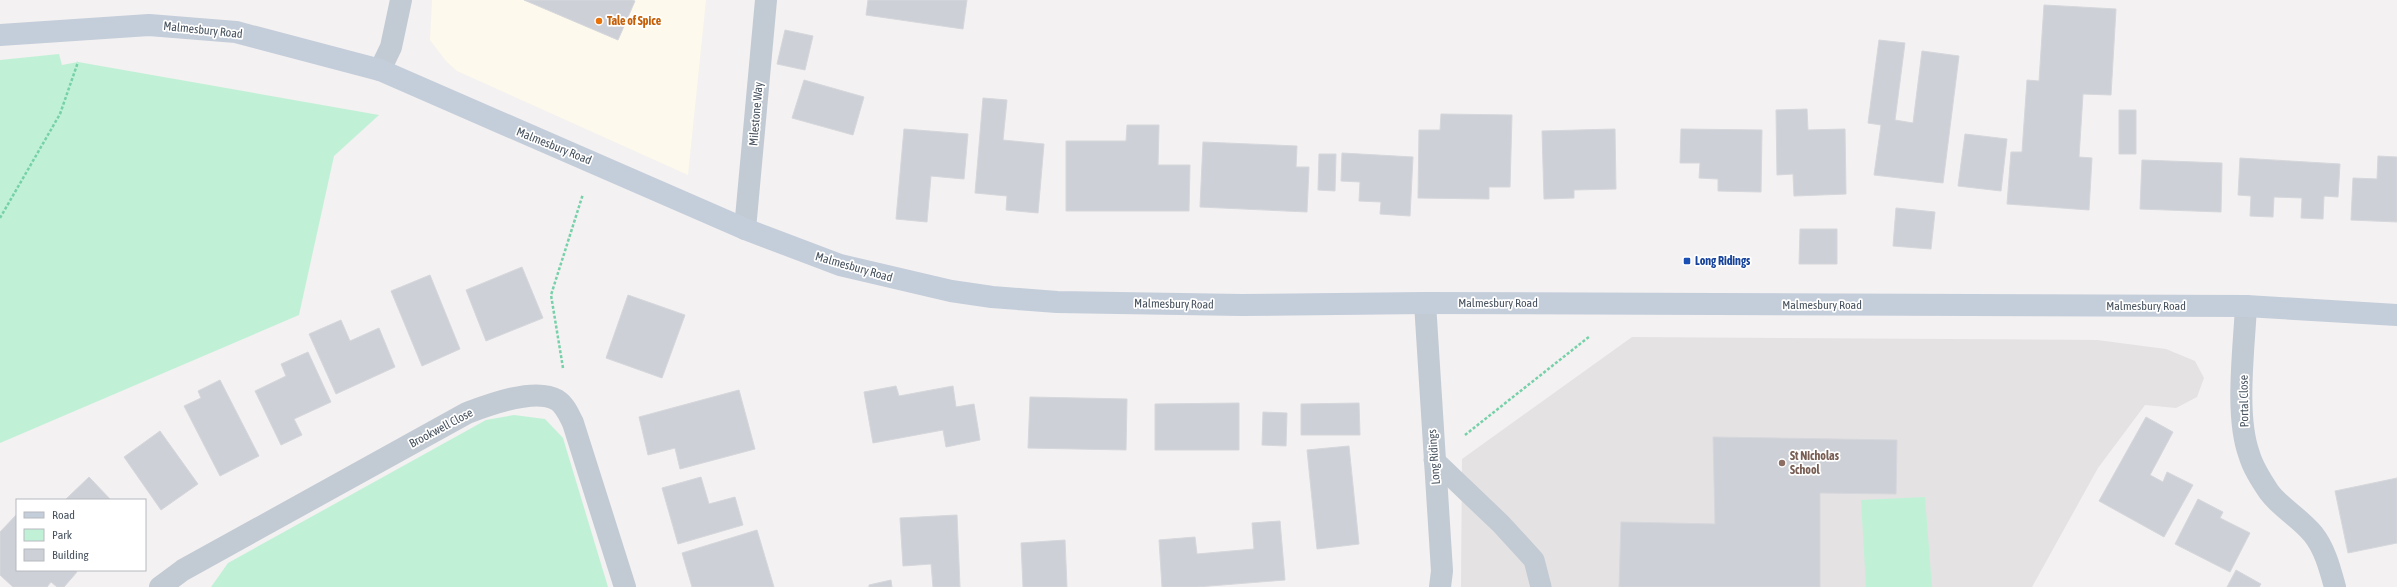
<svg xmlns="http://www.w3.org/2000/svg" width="2397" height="587" font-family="'Asap Condensed',sans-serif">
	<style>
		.commercial { fill: #fdf9ec }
		.education { fill: #e4e2e3 }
		.green { fill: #c0f1d6 }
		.building { fill: #cdd0d6; stroke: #d5d7dc }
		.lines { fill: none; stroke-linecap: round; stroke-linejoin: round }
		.path { stroke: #76d0a9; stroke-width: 2.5; stroke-dasharray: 3 2; stroke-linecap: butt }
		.lane { stroke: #c2cad3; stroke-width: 21 }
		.street { stroke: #c2cad3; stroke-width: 22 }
		.secondary { stroke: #c4cdda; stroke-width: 22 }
		.food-dot { fill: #e8710a; stroke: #fff; stroke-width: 1.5 }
		.transit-dot { fill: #1a4fb4; stroke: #fff; stroke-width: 1.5 }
		.education-dot { fill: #8d6e63; stroke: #fff; stroke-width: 1.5 }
		.labels { text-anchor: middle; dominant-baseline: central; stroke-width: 3.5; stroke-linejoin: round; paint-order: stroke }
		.food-label { font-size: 12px; font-weight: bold; fill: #c56008; stroke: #fff; text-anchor: start }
		.street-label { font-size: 12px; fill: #48535f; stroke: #fff }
		.transit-label { font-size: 12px; font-weight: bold; fill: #164399; stroke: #fff; text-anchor: start }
		.education-label { font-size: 12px; font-weight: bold; fill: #785e54; stroke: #fff; text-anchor: start }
	</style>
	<rect width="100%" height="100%" fill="#f3f1f1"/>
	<path class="commercial" d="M432 0H706L688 175 457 71 446 61 430 40Z"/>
	<path class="education" d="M1632 337 2097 340 2166 349 2195 361 2204 378 2197 397 2176 408 2145 405 2098 468 2032 587H1461L1462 459Z"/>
	<path class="green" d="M59 54 62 65 78 62 379 115 334 156 299 315 0 443V60Z
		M514 415 545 419 563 438 608 587H211L228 563 486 420Z
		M1925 497 1932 587H1866L1861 500Z"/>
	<path class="building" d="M524 0H632L635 1 618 40Z
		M868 0H967L963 29 866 15Z
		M2044 5 2116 9 2111 95 2083 94 2079 157 2092 158 2089 210 2007 204 2011 152H2022L2027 80 2039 81Z
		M785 30 813 36 805 70 777 64Z
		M1879 40 1905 43 1895 120 1913 123 1922 51 1959 56 1943 183 1874 175 1881 125 1868 123Z
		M804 80 864 97 853 135 792 118Z
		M983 98 1007 100 1003 140 1044 144 1038 213 1006 210 1007 196 975 193Z
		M1807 109 1808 130 1845 129 1846 194 1794 196 1793 174 1777 175 1776 110Z
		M2119 110H2136V154H2119Z
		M1441 114 1512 115 1510 187H1489V199L1418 198 1419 130H1440Z
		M1127 125H1159L1158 165H1190L1189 211H1066V141H1126Z
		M904 129 968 134 964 179 931 176 927 222 896 219Z
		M1615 129 1616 189 1574 190V198L1544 199 1542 131Z
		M1681 129 1762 130 1761 192 1718 191V179L1699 178 1700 163H1680Z
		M1965 134 2007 139 2001 191 1958 186Z
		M1203 142 1297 146 1296 167H1309L1307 212 1200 207Z
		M1342 153 1413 157 1410 216 1380 214 1381 202 1359 201 1360 182 1341 181Z
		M1319 154H1336L1335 191 1318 190Z
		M2378 156 2397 157V222L2351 220 2353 178 2377 179Z
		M2240 158 2340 164 2338 197 2324 196 2323 219 2301 218 2302 198 2274 197 2273 217 2250 216 2251 196 2238 195Z
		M2142 160 2222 163 2221 212 2140 209Z
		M1896 208 1935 212 1931 249 1893 246Z
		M1800 229H1837V264H1799Z
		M522 267 543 318 486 341 466 290Z
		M430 275 460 349 422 366 391 291Z
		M628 295 685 315 662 378 606 358Z
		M341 320 350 341 379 328 395 367 336 394 309 334Z
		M308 352 331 402 294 419 302 435 281 445 255 391 286 376 281 364Z
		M220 380 259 456 220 476 184 406 201 398 198 391Z
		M896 386 899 396 953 386 956 407 974 404 980 440 946 447 943 430 873 443 864 392Z
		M739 390 755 449 680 469 675 448 648 455 639 417Z
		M1030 397 1127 399 1126 450 1028 448Z
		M1239 403V450H1155V404Z
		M1359 403 1360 435H1301V404Z
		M1263 412 1287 413 1286 446 1262 445Z
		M2146 417 2173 432 2150 475 2163 482 2167 472 2193 485 2164 537 2099 501Z
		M160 431 198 484 161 510 124 457Z
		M1713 437 1897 440 1896 494 1820 493V587H1619L1621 522 1715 524Z
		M1349 446 1359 544 1317 549 1307 450Z
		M89 477 111 500H65Z
		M701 477 709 504 735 497 743 525 678 544 662 488Z
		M2397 478V543L2348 553 2335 491Z
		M2198 499 2223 512 2220 518 2250 533 2230 572 2175 544Z
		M17 514V570H75L77 572 64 587H57L51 582 47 587H13L0 575V532Z
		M957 515 960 587H933L931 564 903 566 900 518Z
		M1280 521 1285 580 1197 587H1162L1159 540 1195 537 1197 554 1254 549 1252 523Z
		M757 530 774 587H692L682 553Z
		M1065 540 1067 587H1023L1021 543Z
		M2236 570 2261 584 2259 587H2227Z
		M891 580 892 587H869V585Z"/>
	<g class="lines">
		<path class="path" d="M0 218 60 114 78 62
			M563 368 551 295 583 194
			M1465 435 1590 336"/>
		<path class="lane" d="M1434 460 1501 524 1534 560 1541 587"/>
		<path class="street" d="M380 70 391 47 401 0
			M745 229 766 0
			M1425 303 1442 571 1440 587
			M2246 306C2244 349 2235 415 2249 454 2253 468 2261 480 2269 492 2281 508 2300 518 2313 534 2325 549 2330 569 2335 587
			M160 587 183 570 467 413C488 405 535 387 557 400 565 405 569 415 573 423L625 587"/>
		<path class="secondary" d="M0 35 149 25 236 32 380 70 745 229 840 265 951 291 992 297 1057 302 1242 305 1425 303 2246 306 2397 315"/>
	</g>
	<circle class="food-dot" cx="599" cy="21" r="4"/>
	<rect class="transit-dot" x="1683" y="257" width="8" height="8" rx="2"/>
	<circle class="education-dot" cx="1782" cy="463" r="4"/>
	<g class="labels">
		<g class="food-label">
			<text x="607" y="21">Tale of Spice</text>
		</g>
		<g class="street-label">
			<text transform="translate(203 30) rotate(6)">Malmesbury Road</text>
			<text transform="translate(756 114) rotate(-85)">Milestone Way</text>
			<text transform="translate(554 146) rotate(22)">Malmesbury Road</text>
			<text transform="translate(854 267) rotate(16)">Malmesbury Road</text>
			<text x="1498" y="303">Malmesbury Road</text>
			<text transform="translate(1174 304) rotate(1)">Malmesbury Road</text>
			<text x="1822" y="305">Malmesbury Road</text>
			<text x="2146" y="306">Malmesbury Road</text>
			<text transform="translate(2244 401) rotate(-91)">Portal Close</text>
			<text transform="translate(441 428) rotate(-28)">Brookwell Close</text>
			<text transform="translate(1434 457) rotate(-94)">Long Ridings</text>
		</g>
		<g class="transit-label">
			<text x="1695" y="261">Long Ridings</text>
		</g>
		<g class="education-label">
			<text x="1790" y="456">St Nicholas<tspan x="1790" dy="14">School</tspan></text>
		</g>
	</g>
	<rect x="16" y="499" width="130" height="72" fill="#ffffff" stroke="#b6babf"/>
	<rect x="24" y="512" width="20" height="6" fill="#c4cdda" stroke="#b6babf"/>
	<text x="52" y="519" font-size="12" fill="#48535f">Road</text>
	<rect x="24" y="529" width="20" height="12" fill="#c0f1d6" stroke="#b6babf"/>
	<text x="52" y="539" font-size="12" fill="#48535f">Park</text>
	<rect x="24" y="549" width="20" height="12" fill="#cdd0d6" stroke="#b6babf"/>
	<text x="52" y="559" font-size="12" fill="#48535f">Building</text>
</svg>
